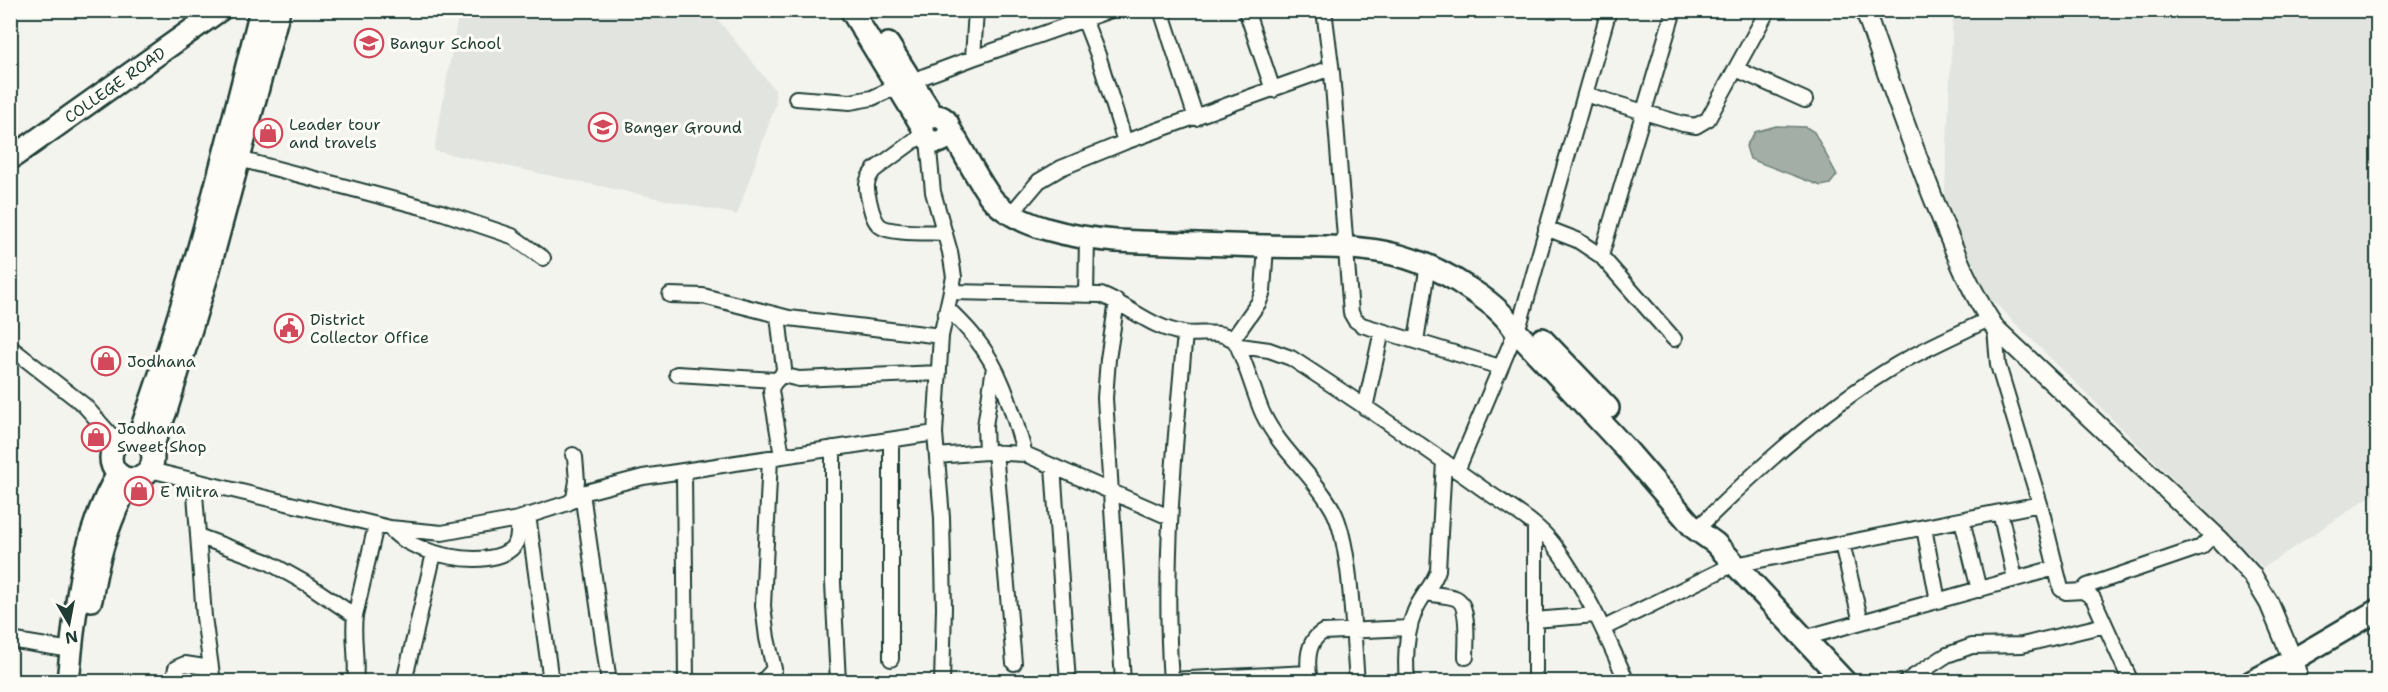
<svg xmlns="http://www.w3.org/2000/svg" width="2388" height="692" font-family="'Shantell Sans',sans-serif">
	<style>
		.built { fill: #e2e5df }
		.water { fill: #a3aea7; stroke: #6e8179; stroke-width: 1.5 }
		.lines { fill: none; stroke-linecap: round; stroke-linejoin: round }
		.street-casing { stroke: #1f3d34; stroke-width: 18 }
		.secondary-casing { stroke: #1f3d34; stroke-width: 22 }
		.primary-casing { stroke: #1f3d34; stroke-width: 26 }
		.street { stroke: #fdfcf7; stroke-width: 14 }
		.secondary { stroke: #fdfcf7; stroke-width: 18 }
		.primary { stroke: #fdfcf7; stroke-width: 21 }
		.labels { text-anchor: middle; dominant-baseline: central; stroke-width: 6; stroke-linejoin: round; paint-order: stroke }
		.poi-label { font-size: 16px; fill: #1f3d34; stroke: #fdfcf7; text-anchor: start }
		.street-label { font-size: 16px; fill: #1f3d34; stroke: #fdfcf7 }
	</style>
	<rect width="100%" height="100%" fill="#f4f4ef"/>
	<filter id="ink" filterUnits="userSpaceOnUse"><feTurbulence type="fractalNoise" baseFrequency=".0167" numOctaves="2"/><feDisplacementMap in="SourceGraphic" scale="12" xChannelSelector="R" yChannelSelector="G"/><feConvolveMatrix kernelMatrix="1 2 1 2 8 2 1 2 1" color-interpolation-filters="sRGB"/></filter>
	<g filter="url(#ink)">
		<path class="built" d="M459 11H711L775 90 776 104 737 215 434 151Z
			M1953 11H2377V492L2263 568 1942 251Z"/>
		<path class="water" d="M1776 126 1806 127 1814 132 1837 175 1830 184 1821 186 1750 159 1746 146 1755 132Z"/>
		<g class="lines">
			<g class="street-casing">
				<path id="street" d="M1161 10 1196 118
					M1246 10 1273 90
					M1324 10 1332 73 1351 313 1355 320 1362 325 1500 367
					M1084 19 1098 55 1125 142
					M973 58 976 10
					M1736 69 1805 100
					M1585 94 1683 124 1696 126 1708 119 1768 10
					M796 98 850 102 872 98 898 86 973 58 1111 10
					M923 134 874 170C865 181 866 188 869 200 871 209 873 220 880 226 890 234 930 232 945 233
					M928 140 933 192 950 252 954 277 941 336 935 433 942 518 944 608 942 682
					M239 159 441 212 512 236 543 258
					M1011 214 1039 181 1061 168 1125 142 1331 68
					M1546 228 1577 240 1601 256 1674 339
					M1601 256 1674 10
					M952 292 1101 295C1130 306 1151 328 1183 333 1199 336 1217 329 1232 339 1240 343 1256 400 1263 414 1280 450 1314 475 1333 510 1352 545 1353 639 1357 682
					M670 295 703 296 789 318 941 336
					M1086 295 1087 238
					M1117 301 1108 359 1105 398 1123 682
					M947 308C957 318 968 328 976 339 1003 372 1013 414 1025 454
					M778 315 784 369C783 379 772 379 771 391L782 456
					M1995 328 1998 365 2040 504 2061 589 2066 592 2083 591 2093 598 2131 682
					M1233 339 1259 302 1263 291 1266 246
					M1416 341 1428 264
					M1240 346 1269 350 1291 358C1356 400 1420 444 1483 489 1507 506 1536 521 1554 545 1585 586 1606 635 1627 682
					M10 347 84 405 117 442
					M677 374 775 380
					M782 375 799 379 939 373
					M1365 408 1382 331
					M891 440V659
					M833 448V583L838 682
					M986 452 985 426 994 367
					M995 452 1014 663
					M573 455 575 457 577 481 574 498
					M937 456 986 452 1025 454 1169 517
					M1053 466 1068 682
					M150 470 390 528 442 533 518 519 568 503 582 493 643 477 935 433
					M684 471 686 682
					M1457 471 1521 319 1609 10
					M194 480 204 617 213 682
					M582 493 609 682
					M2000 512 2015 579
					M528 515 551 682
					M1962 520 1979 590
					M1705 521C1764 463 1827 406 1898 364 1928 347 1958 334 1989 319
					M390 528C408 553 491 573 514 546 520 538 518 528 518 519
					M1924 528 1938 601
					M198 536 268 562 309 585 355 616
					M1842 544 1861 622
					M2083 591 2087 586 2201 547 2214 534
					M1426 593C1435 595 1446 595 1455 598 1470 603 1466 643 1466 657
					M1534 620 1596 615
					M1604 628 1730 566 2040 504
					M1804 638 2055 568
					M10 640 71 650
					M1170 680 1309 673
					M173 682 176 668 185 664 211 668
					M355 682C358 659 352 638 355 616L376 525
					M404 682 434 553
					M762 682 774 669 767 638 763 606 770 458
					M1171 682C1163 563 1174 451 1185 334
					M1310 682C1307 665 1306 641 1323 632L1409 628
					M1407 682C1405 659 1406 632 1415 611 1421 596 1433 586 1438 570L1444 461
					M1535 682V526
					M1905 682 1947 655 1972 646 2022 645 2105 625"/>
			</g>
			<g class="secondary-casing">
				<path id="secondary" d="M1865 10C1887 74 1909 137 1934 200 1952 244 1968 288 1995 328L2220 540 2252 575 2269 603 2297 670"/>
			</g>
			<g class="primary-casing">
				<path id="primary" d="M851 10 922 126
					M888 44 929 109
					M923 129a13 13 0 1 1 26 0a13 13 0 1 1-26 0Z
					M949 128C963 150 974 174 989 195 1013 228 1078 238 1116 241 1166 243 1216 245 1267 246 1346 248 1399 241 1468 288 1487 300 1503 312 1515 330L1626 449 1694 528 1715 543 1845 682
					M10 159 220 10
					M1542 339 1608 408
					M111 458a21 21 0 1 1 42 0a21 21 0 1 1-42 0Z
					M138 438C189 298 225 154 261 10
					M151 449 166 411 208 273 279 10
					M91 600C97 558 110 517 131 479
					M68 682C75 610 80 538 118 474
					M2251 682 2293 660 2378 610"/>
			</g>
			<use href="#street" class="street"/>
			<use href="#secondary" class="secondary"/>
			<use href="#primary" class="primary"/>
		</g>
	</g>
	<defs>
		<g id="school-ring" transform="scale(1.5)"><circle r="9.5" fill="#fdfcf7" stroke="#d1495b" stroke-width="1.5"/><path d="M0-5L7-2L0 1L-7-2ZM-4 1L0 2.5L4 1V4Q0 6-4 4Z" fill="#d1495b"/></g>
		<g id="shop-ring" transform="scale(1.5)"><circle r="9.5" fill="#fdfcf7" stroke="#d1495b" stroke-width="1.5"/><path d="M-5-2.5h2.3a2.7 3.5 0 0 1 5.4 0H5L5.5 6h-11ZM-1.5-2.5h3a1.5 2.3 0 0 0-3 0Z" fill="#d1495b"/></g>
		<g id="civic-ring" transform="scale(1.5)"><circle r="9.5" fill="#fdfcf7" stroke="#d1495b" stroke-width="1.5"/><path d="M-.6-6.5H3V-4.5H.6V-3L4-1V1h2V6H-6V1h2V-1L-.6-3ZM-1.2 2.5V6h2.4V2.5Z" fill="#d1495b"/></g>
	</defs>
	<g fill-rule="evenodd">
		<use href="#school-ring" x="369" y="43"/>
		<use href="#school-ring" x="603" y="127"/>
		<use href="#shop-ring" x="268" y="133"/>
		<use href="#civic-ring" x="289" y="328"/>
		<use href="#shop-ring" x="106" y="361"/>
		<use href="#shop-ring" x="96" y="437"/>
		<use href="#shop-ring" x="139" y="491"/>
	</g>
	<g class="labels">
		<g class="poi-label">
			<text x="390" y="43">Bangur School</text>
			<text x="289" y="124">Leader tour<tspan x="289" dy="18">and travels</tspan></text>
			<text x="624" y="127">Banger Ground</text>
			<text x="310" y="319">District<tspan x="310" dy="18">Collector Office</tspan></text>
			<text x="127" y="361">Jodhana</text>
			<text x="117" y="428">Jodhana<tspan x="117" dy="18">Sweet Shop</tspan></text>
			<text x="160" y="491">E Mitra</text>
		</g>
		<g class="street-label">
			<text transform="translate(115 85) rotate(-35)">COLLEGE ROAD</text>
		</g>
	</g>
	<rect width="2388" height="692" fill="none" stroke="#fdfcf7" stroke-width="36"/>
	<rect x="18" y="18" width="2352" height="656" fill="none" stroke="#1f3d34" stroke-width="2" filter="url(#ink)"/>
	<g transform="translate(69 623) rotate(170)" stroke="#fdfcf7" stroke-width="4.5" paint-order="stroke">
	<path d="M0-4.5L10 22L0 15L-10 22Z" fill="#1f3d34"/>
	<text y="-9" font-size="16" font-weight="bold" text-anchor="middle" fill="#1f3d34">N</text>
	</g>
</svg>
